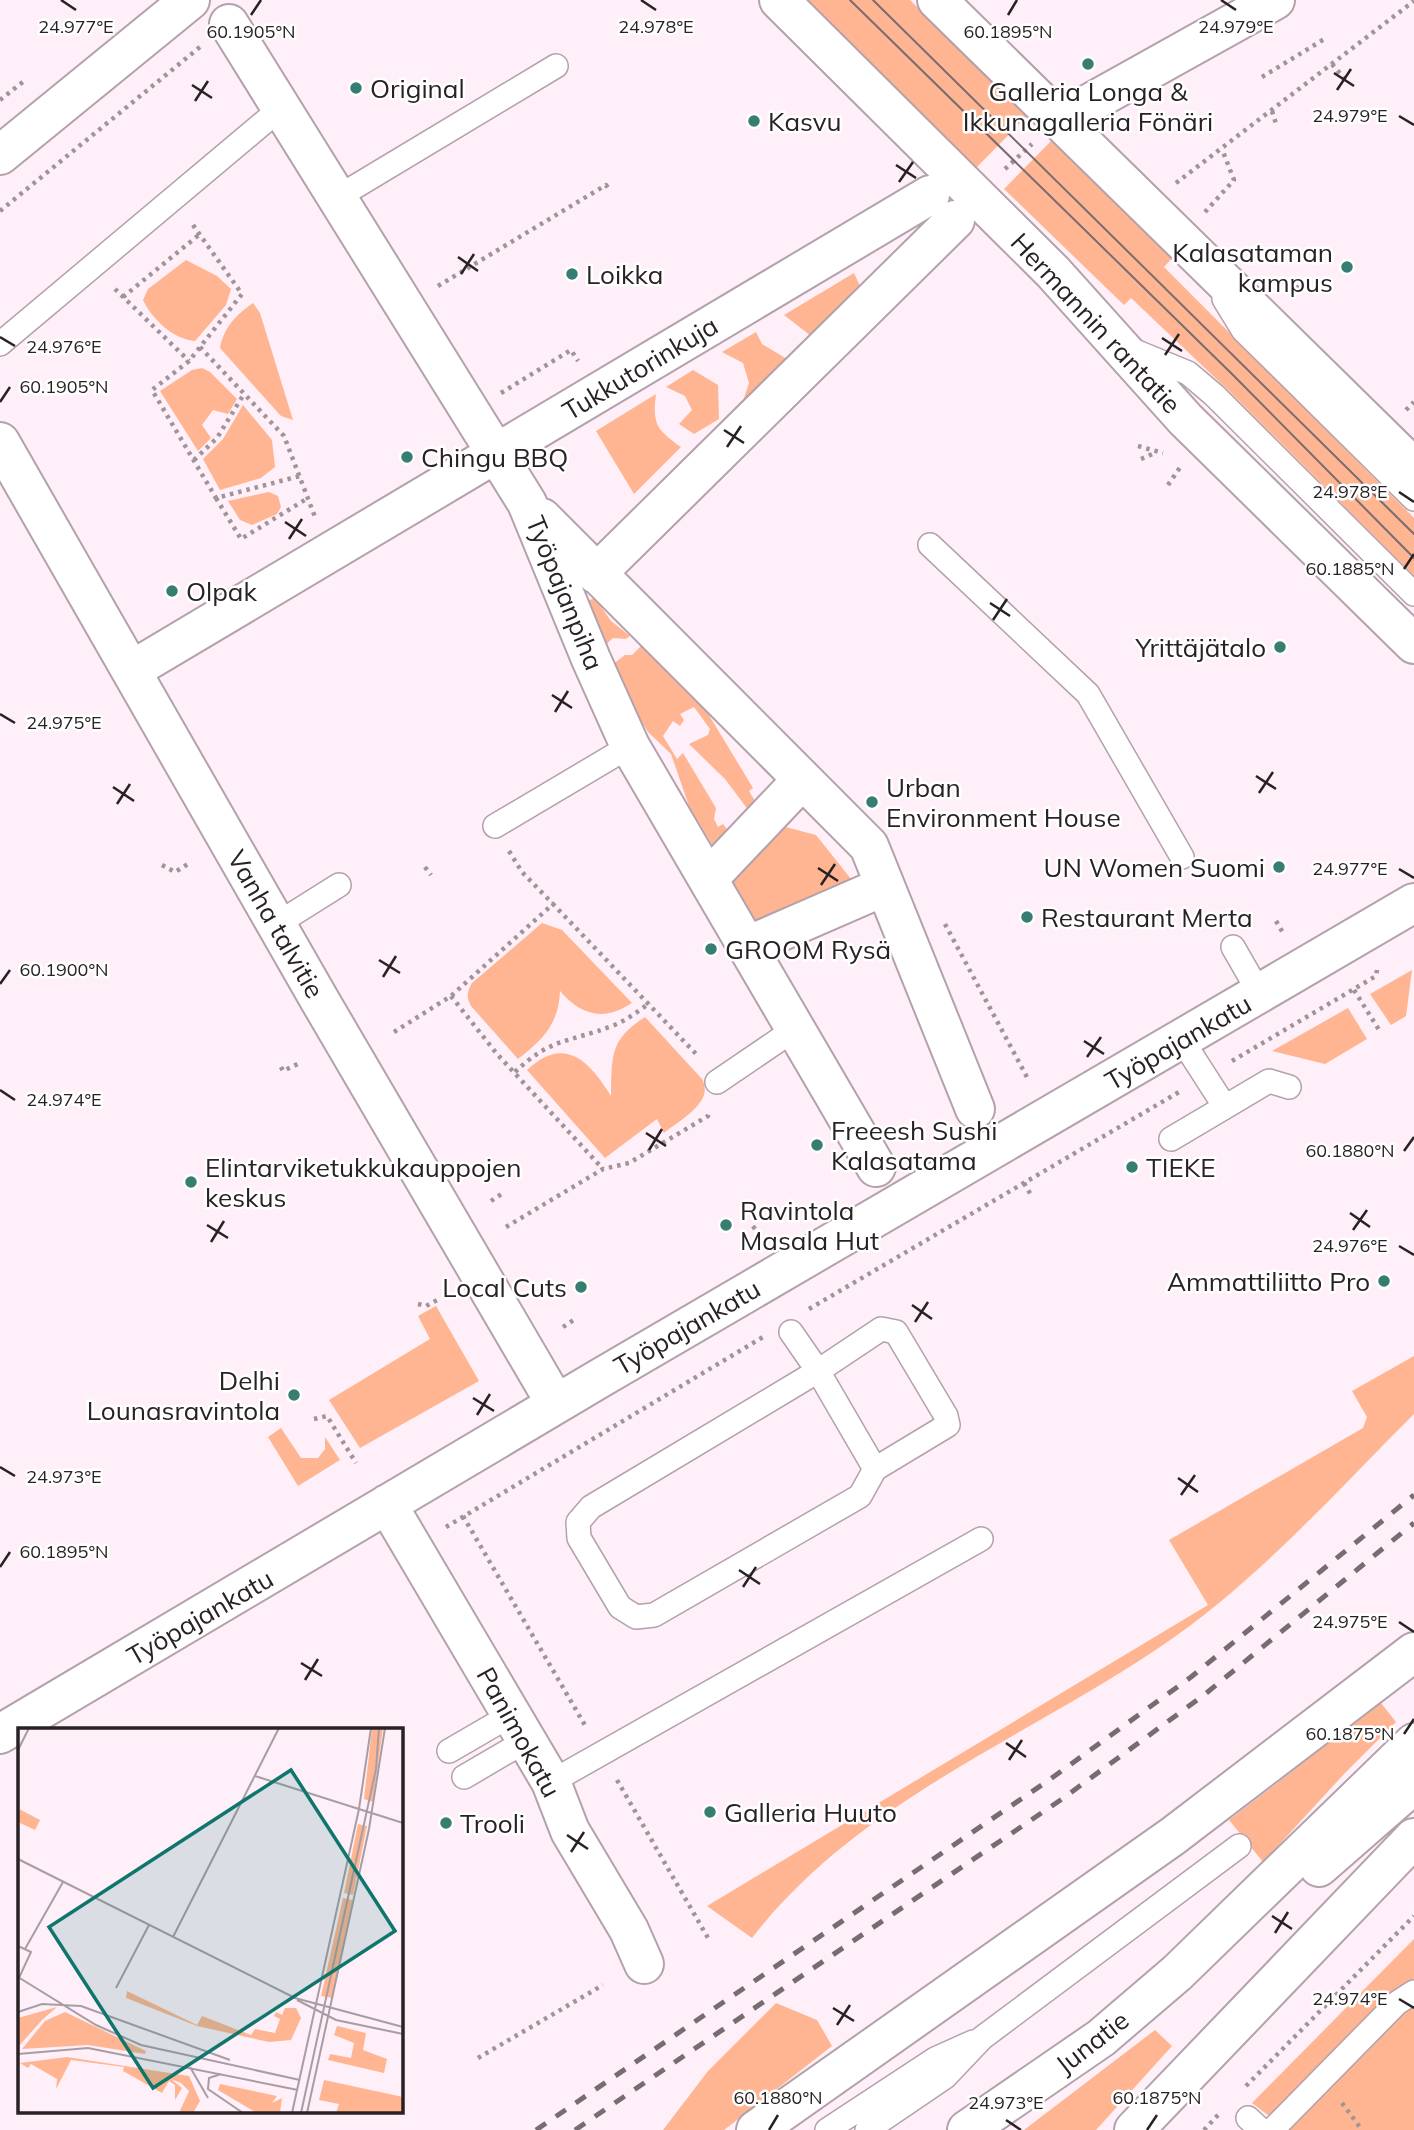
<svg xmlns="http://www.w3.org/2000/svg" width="1414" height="2130" font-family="Mulish,sans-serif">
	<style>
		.green { fill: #ffb591 }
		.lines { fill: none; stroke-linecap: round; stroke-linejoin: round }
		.lane-casing { stroke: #b3a1ab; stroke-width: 26 }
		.street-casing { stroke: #b3a1ab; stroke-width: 42 }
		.primary-casing { stroke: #b3a1ab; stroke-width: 42 }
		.path { stroke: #9f949a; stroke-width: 4.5; stroke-dasharray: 3.5 5; stroke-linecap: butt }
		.lane { stroke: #fff; stroke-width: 23 }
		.street { stroke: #fff; stroke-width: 38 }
		.primary { stroke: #fff; stroke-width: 38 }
		.tram { stroke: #766c71; stroke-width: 2 }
		.rail { stroke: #766c71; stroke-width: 5; stroke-dasharray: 12 12; stroke-linecap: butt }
		.ticks { fill: none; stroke: #282225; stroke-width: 2.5 }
		.poi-dot { fill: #387d72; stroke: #fff; stroke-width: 2.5 }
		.labels { text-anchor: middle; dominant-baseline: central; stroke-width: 5; stroke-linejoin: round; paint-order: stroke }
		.poi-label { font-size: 26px; fill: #282225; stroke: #fff; text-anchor: start }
		.street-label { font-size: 26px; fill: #282225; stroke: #fff }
		.inset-road { fill: none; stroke: #a89da4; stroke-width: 2 }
		.view { fill: #0f766e; fill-opacity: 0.15; stroke: #0f766e; stroke-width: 3.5 }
		.inset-edge { fill: none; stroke: #282225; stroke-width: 3.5 }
		.ticks-label { font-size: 18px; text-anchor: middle; fill: #282225; stroke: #fff; stroke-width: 5; stroke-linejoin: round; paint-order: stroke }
	</style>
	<rect width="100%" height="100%" fill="#feeff8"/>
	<path class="green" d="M805 0H910L1028 115 976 168Z
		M1053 139 1174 256 1164 267 1414 518V576L1228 390 1131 298 1124 305 1004 189Z
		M186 260 217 276 231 289 226 305 195 341C173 339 152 319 143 300L148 289Z
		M854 273 860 286 811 336 784 315Z
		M253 303 260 313 293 420 281 416 220 348C224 327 236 315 253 303Z
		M756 332 762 344 787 359 742 404 749 383 743 363 722 352Z
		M202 368 210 372 237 399 228 414 213 410 202 425 211 438 198 451 160 391 192 370Z
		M693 370 718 385 719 419 694 434 679 424 692 410 685 396 666 387Z
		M656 394C652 424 657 430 681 447L634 494 596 431Z
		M243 405 272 440 275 467 261 478 220 490 203 459 223 439Z
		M269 492 278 496 281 507 277 514 252 525 240 520 228 501Z
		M595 598 611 621 630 636 626 639 613 638 599 651 576 605Z
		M642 645 704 707 753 788 749 791 755 801V819L725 779 689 744 708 735 710 729 694 707 680 714 684 720 680 726 673 721 663 736 677 759 683 753 716 808 714 819 718 827 723 824 734 838 719 856 689 806 671 754 648 732 608 668 625 655H632Z
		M774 824 816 835 855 884 760 929 729 875Z
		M542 923 562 930 632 1003C603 1022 581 1015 560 991 559 1023 543 1040 518 1059L471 1006C466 997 467 992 472 983Z
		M1412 970 1406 1016 1391 1025 1370 994Z
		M1348 1008 1367 1039 1325 1064 1272 1051Z
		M645 1017 702 1079C715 1102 680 1120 664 1133L657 1119 605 1158 527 1070C565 1034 590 1062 611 1096 612 1057 609 1040 645 1017Z
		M436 1306 479 1381 360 1448 329 1400 430 1339 418 1316Z
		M1414 1356V1414C1333 1495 1255 1583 1160 1647 1022 1740 856 1803 752 1938L707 1906 1208 1605 1169 1540 1363 1428 1367 1417 1352 1391Z
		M281 1428 301 1458H318L325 1449V1437L340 1460 298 1486 268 1437Z
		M1381 1703 1396 1722 1344 1774 1263 1862 1229 1820Z
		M1414 1939V2130H1264L1269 2116 1252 2103Z
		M776 2003 817 2020 832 2046 724 2130H663L708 2071Z
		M1155 2030 1172 2046 1096 2130H1024Z"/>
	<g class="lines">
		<g class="lane-casing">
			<path id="lane" d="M338 197 556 66
				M1224 299 1243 330 1414 499
				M0 344 281 108
				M1132 350 1188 373 1214 395 1414 594
				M930 545 1088 694 1182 857
				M495 826 630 746
				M277 924 339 885
				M1233 947 1260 994
				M1182 1040 1225 1107 1269 1081 1289 1087
				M717 1082 795 1029
				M1171 1139 1225 1107
				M791 1332 818 1371 591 1507 578 1522 579 1538 620 1607 636 1617 654 1615 860 1496 875 1469 948 1425 946 1416 896 1332 881 1329 818 1371 875 1469
				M449 1751 511 1715
				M464 1777 527 1740
				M551 1782 981 1539
				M1248 2118 1261 2130
				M827 2130 935 2059 973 2042
				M867 2130 945 2077 982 2038 1239 1846
				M1272 2130 1397 2003 1414 1992"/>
		</g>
		<g class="street-casing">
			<path id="street" d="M229 24 527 503 591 659 630 746 876 1167
				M1083 107 1275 0
				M0 155 190 0
				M0 442 319 999 556 1404
				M542 518 869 846 975 1109
				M596 574 955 220
				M132 670 930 195
				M708 879 802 780
				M747 946 885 886
				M387 1504 551 1782 570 1831 629 1930 644 1964
				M0 1734 602 1377 1414 903"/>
		</g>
		<g class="primary-casing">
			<path id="primary" d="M779 0 1053 272 1185 419 1414 644
				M937 0 1414 468
				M1319 1867 1414 1784
				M756 2130 1173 1836 1414 1652
				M967 2130 1101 2038 1177 1973 1414 1743
				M1134 2130 1414 1838"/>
		</g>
		<path class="path" d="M1332 64 1348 83
			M1262 77 1326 38
			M0 100 24 81
			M1272 111 1277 127
			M1005 169 1032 144
			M1176 183 1414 1
			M0 211 200 47
			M1205 212 1234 180 1222 149
			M193 225 242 294 189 361 152 390 216 498 300 476
			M438 286 606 185 610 191
			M115 289 189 361
			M1291 294 1299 286
			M123 297 200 234
			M200 347 284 436 315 517
			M501 393 571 350 578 361
			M1406 410 1414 402
			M1138 446 1163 453
			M1141 459 1155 453
			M194 460 217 438 244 394
			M1168 485 1181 466
			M216 498 241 539 308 498
			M509 851 522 872 553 904
			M162 865 175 872 188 864
			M425 867 431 875
			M1276 921 1283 933
			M945 924 1028 1079
			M1354 990 1381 1033
			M451 996 497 1054 603 1169
			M394 1032 451 996 553 904 699 1057
			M1232 1061 1376 976 1377 970
			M281 1067 283 1071 302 1062
			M515 1072C550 1038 570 1042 612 1026 626 1021 638 1011 650 1003
			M1024 1183 1031 1195
			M491 1201 503 1193
			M753 1226 759 1235
			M506 1227 603 1169 629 1163 708 1116 710 1110
			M418 1304 426 1306 441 1298
			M809 1309 1179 1092
			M563 1327 575 1319
			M314 1419 327 1416 356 1463
			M463 1516 586 1727
			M446 1527 763 1337
			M617 1780 708 1938
			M478 2058 603 1985
			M1246 2086 1414 1916
			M1342 2103 1362 2130
			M1204 2130 1218 2115"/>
		<use href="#lane" class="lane"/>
		<use href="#street" class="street"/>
		<use href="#primary" class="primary"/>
		<path class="tram" d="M850 0 1233 375 1414 558
			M873 0 1414 534"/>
		<path class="rail" d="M536 2130 1049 1780 1191 1677 1414 1495
			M575 2130 1062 1799 1204 1695 1414 1523"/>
	</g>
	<path class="ticks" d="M61 0 76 10M641 0 656 10M1221 0 1236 10M251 15 261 0M1008 15 1017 0M1334 73 1354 86M192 85 212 98M1337 90 1351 69M195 101 208 81M1399 116 1414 125M896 165 916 178M899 182 913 162M458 257 478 271M461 274 474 254M0 337 15 346M1162 338 1182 351M1165 355 1179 334M0 402 10 387M724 430 744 443M727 447 741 426M1399 492 1414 502M285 522 306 536M289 539 302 519M1404 569 1414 554M990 603 1010 616M993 620 1007 599M552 695 572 708M555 712 568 691M0 714 15 723M1256 776 1276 789M113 787 134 801M1259 793 1273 772M117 804 130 784M818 868 838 881M1399 869 1414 878M821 885 835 864M379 960 400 973M383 977 396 956M0 984 10 970M1084 1041 1104 1054M1087 1057 1101 1037M0 1090 15 1100M646 1133 666 1146M649 1150 662 1129M1404 1151 1414 1137M1350 1213 1370 1227M207 1225 228 1238M1353 1230 1367 1210M211 1242 224 1221M1399 1246 1414 1255M912 1305 932 1319M915 1322 928 1302M473 1398 494 1411M477 1415 490 1394M0 1467 15 1476M1178 1478 1198 1492M1181 1495 1195 1475M0 1567 10 1552M739 1570 760 1584M743 1587 756 1567M1399 1622 1414 1632M301 1663 322 1676M305 1680 318 1659M1404 1734 1414 1719M1006 1743 1026 1757M1009 1760 1022 1740M567 1835 588 1849M571 1852 584 1832M1272 1916 1292 1929M1275 1933 1288 1912M1399 1999 1414 2008M833 2008 854 2021M837 2025 850 2005M1006 2120 1021 2130M769 2130 778 2115M1147 2130 1157 2115"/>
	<g class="poi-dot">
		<circle cx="1088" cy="64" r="7"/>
		<circle cx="356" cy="88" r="7"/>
		<circle cx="754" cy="121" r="7"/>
		<circle cx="1347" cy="267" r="7"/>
		<circle cx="572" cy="274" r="7"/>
		<circle cx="407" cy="457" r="7"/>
		<circle cx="172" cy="591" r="7"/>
		<circle cx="1280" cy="647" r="7"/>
		<circle cx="872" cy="802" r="7"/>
		<circle cx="1279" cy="867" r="7"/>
		<circle cx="1027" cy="917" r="7"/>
		<circle cx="711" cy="949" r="7"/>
		<circle cx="817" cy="1145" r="7"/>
		<circle cx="1132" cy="1167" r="7"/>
		<circle cx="191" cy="1182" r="7"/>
		<circle cx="726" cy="1225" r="7"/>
		<circle cx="1384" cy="1281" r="7"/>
		<circle cx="581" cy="1287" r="7"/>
		<circle cx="294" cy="1395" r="7"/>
		<circle cx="710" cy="1812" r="7"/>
		<circle cx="446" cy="1823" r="7"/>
	</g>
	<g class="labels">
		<g class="poi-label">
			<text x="370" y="88">Original</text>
			<text x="1088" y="91" text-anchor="middle">Galleria Longa &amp;<tspan x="1088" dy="30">Ikkunagalleria Fönäri</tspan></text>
			<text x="768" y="121">Kasvu</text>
			<text x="1333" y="252" text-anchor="end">Kalasataman<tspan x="1333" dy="30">kampus</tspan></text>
			<text x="586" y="274">Loikka</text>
			<text x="421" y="457">Chingu BBQ</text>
			<text x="186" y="591">Olpak</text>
			<text x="1266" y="647" text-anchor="end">Yrittäjätalo</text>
			<text x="886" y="787">Urban<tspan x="886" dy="30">Environment House</tspan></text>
			<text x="1265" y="867" text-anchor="end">UN Women Suomi</text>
			<text x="1041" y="917">Restaurant Merta</text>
			<text x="725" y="949">GROOM Rysä</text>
			<text x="831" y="1130">Freeesh Sushi<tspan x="831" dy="30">Kalasatama</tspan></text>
			<text x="205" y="1167">Elintarviketukkukauppojen<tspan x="205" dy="30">keskus</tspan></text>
			<text x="1146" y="1167">TIEKE</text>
			<text x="740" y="1210">Ravintola<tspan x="740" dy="30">Masala Hut</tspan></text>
			<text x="1370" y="1281" text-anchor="end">Ammattiliitto Pro</text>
			<text x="567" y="1287" text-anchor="end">Local Cuts</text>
			<text x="280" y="1380" text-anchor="end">Delhi<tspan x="280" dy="30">Lounasravintola</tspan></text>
			<text x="724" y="1812">Galleria Huuto</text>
			<text x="460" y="1823">Trooli</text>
		</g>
		<g class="street-label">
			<text transform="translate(1096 323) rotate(47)">Hermannin rantatie</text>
			<text transform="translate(640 368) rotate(-31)">Tukkutorinkuja</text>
			<text transform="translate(565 593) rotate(68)">Työpajanpiha</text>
			<text transform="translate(276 924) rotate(60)">Vanha talvitie</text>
			<text transform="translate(1178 1042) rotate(-30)">Työpajankatu</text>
			<text transform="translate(687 1327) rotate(-30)">Työpajankatu</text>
			<text transform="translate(200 1617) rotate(-30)">Työpajankatu</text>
			<text transform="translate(519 1732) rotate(61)">Panimokatu</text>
			<text transform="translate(1092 2042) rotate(-38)">Junatie</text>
		</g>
	</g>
	<g transform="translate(18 1728)">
		<rect width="385" height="385" fill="#feeff8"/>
		<path d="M354 0H365L355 74 346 71ZM1 81 22 92 17 102 0 94ZM340 96 349 98 335 167 326 165ZM325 170 335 172 314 270 303 268ZM109 263 179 297 184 288 233 307 237 301 257 305 262 291 256 288 258 284 264 287 267 280H278L283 290 273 312 251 314 179 298 108 270ZM39 279 24 292 0 319V290ZM47 284 128 323 127 326 70 317 4 321 27 293ZM319 298 348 305 345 322 369 331 366 345 310 332 312 326 333 330 336 315 316 307ZM49 329 171 348 182 373 175 385H161L171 363 163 355 153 351 164 360 157 372V357L151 353 144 365 105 343 106 339 53 332 38 361 39 351 13 336 10 340 2 335ZM306 352 385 369V385H318L321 376 301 372ZM202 356 259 368 254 375 264 370 262 385H239L200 362Z" fill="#ffb591"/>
		<path class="inset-road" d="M0 22 11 0M237 48 385 95M0 131 277 270 385 299M155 209 261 0M0 218 13 224 0 252M7 221 45 154M0 249 78 297 123 317 282 352M98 260 131 197M279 272 318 292 385 306M0 284 24 276 63 278 212 332M0 326 70 320 280 362M172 339 190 370M203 346 191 350 190 361 225 385M274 385 341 81 353 0M283 385 358 41 361 0M289 385 351 101 367 0"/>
		<path class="view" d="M273 42 377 203 135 360 31 199Z"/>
		<rect width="385" height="385" class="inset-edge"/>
	</g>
	<g class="ticks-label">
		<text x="76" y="33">24.977°E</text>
		<text x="656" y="33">24.978°E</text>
		<text x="1236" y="33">24.979°E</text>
		<text x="1008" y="38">60.1895°N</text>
		<text x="251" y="38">60.1905°N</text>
		<text x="1350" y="122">24.979°E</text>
		<text x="64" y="353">24.976°E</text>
		<text x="64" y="393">60.1905°N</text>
		<text x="1350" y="498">24.978°E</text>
		<text x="1350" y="575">60.1885°N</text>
		<text x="64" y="729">24.975°E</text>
		<text x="1350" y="875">24.977°E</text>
		<text x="64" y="976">60.1900°N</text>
		<text x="64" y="1106">24.974°E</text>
		<text x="1350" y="1157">60.1880°N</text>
		<text x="1350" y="1252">24.976°E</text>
		<text x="64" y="1483">24.973°E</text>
		<text x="64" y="1558">60.1895°N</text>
		<text x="1350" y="1628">24.975°E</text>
		<text x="1350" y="1740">60.1875°N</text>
		<text x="1350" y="2005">24.974°E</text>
		<text x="778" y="2104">60.1880°N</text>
		<text x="1157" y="2104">60.1875°N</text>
		<text x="1006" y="2109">24.973°E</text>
	</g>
</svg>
